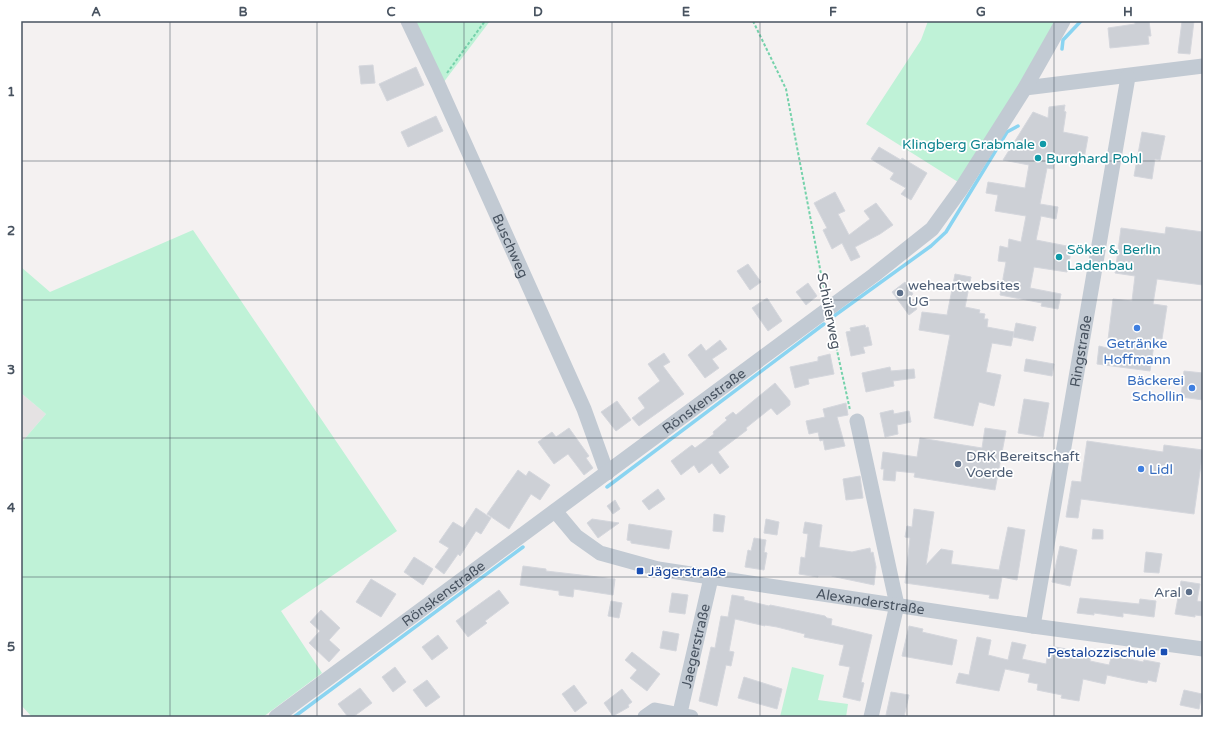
<svg xmlns="http://www.w3.org/2000/svg" width="1224" height="738" font-family="'Varela Round',sans-serif">
	<style>
		.education { fill: #e5e2e3 }
		.green { fill: #bff2d7 }
		.lines { fill: none; stroke-linecap: round; stroke-linejoin: round }
		.stream { stroke: #8ad4f1; stroke-width: 3.5 }
		.building { fill: #cdd0d6; stroke: #d5d7dd }
		.path { stroke: #75d2ab; stroke-width: 2; stroke-dasharray: 3 2; stroke-linecap: butt }
		.minor { stroke: #c2cad3; stroke-width: 15 }
		.grid { fill: none; stroke: #485360; stroke-width: 1; stroke-opacity: 0.55 }
		.culture-dot { fill: #0f9aa8; stroke: #fff; stroke-width: 1.5 }
		.service-dot { fill: #5c6f8a; stroke: #fff; stroke-width: 1.5 }
		.shop-dot { fill: #3f7fe0; stroke: #fff; stroke-width: 1.5 }
		.transit-dot { fill: #1a4fb4; stroke: #fff; stroke-width: 1.5 }
		.labels { text-anchor: middle; dominant-baseline: central; stroke-width: 3.5; stroke-linejoin: round; paint-order: stroke }
		.culture-label { font-size: 14px; fill: #0d838f; stroke: #fff; text-anchor: start }
		.street-label { font-size: 14px; fill: #485360; stroke: #fff }
		.service-label { font-size: 14px; fill: #4e5e75; stroke: #fff; text-anchor: start }
		.shop-label { font-size: 14px; fill: #366cbe; stroke: #fff }
		.transit-label { font-size: 14px; fill: #164399; stroke: #fff; text-anchor: start }
		.neatline { fill: none; stroke: #485360; stroke-width: 1.5 }
		.grid-label { font-size: 13px; text-anchor: middle; font-weight: bold; fill: #485360 }
	</style>
	<rect width="100%" height="100%" fill="#f4f1f1"/>
	<path class="education" d="M21 393 46 414 21 443Z"/>
	<path class="green" d="M412 21H490L443 83Z
		M928 21H1056L1019 86 958 182 866 124 921 40Z
		M193 230 397 531 281 611 322 673 263 717H32L21 705V443L46 414 21 393V267L50 292Z
		M792 667 824 675 818 700 848 704 846 717H780Z"/>
	<g class="lines">
		<path class="stream" d="M1062 49 1063 40 1081 21
			M834 316 931 246 946 232 1007 132 1018 126
			M607 487 824 324
			M294 717 523 547"/>
	</g>
	<path class="building" d="M1135 21H1149L1151 36H1148L1149 44 1110 48 1108 28 1135 24Z
		M1182 21H1194L1190 54 1178 53Z
		M373 65 375 83 361 84 359 66Z
		M416 67 424 85 387 101 379 84Z
		M1065 105 1064 111 1066 112 1063 132 1088 137 1084 159 1056 154 1053 169 1047 168 1040 204 1058 207 1056 219 1041 216 1036 240 1072 247 1067 272 1034 267 1030 288 1061 294 1058 309 1041 306 1042 303 1000 295 1006 262 998 261 1000 246 1008 248 1009 239 1021 242 1026 216 995 211 998 195 986 193 988 182 1025 188 1029 165 1003 160 1033 112 1048 118 1049 107Z
		M436 116 443 131 408 147 401 132Z
		M1142 132 1165 136 1160 160 1155 159 1152 179 1134 176Z
		M879 147 901 160 902 158 927 173 911 200 901 194 906 188 890 179 894 173 871 159Z
		M835 192 845 211 838 214 849 235 870 219 864 211 876 203 893 225 880 234 855 247 860 257 851 261 842 243 832 249 823 230 827 228 814 203Z
		M1166 227 1203 232V285L1157 279 1153 304 1167 306 1162 339 1155 338 1150 371 1097 364 1099 346 1107 348 1113 299 1132 301 1135 276 1115 273 1121 228 1165 234Z
		M748 264 761 282 750 290 737 271Z
		M955 274 971 277 965 307 980 310 979 313 985 314 984 319H988L987 327 1014 332 1011 346 992 343 986 372 1001 375 994 406 979 402 973 426 934 418 950 335 919 330 922 312 947 315Z
		M905 282 913 294 909 298 917 309 909 315 892 292Z
		M808 283 817 296 806 305 796 292Z
		M767 298 782 321 768 331 752 308Z
		M1016 323 1036 327 1033 341 1013 337Z
		M865 325 866 328 868 327 872 345 863 347 865 353 851 356 846 332 851 331 850 328Z
		M720 340 727 349 712 359 719 368 705 378 688 355 701 344 706 351Z
		M664 353 670 362 663 366 684 394 639 426 632 418 645 408 638 398 660 381 648 364Z
		M830 354 834 374 808 379 809 384 795 388 790 367 818 361V357Z
		M1026 359 1054 364 1052 376 1024 371Z
		M890 367 891 371 914 369 915 378 893 381 894 386 866 392 862 373Z
		M1184 371 1203 373V400L1181 397Z
		M775 383 790 401V405L777 415 771 408 746 428 747 430 718 452 729 467 720 474 712 463 699 473 694 465 681 475 671 461 692 445 695 448 714 434 713 432 727 420 725 418 733 412 736 415Z
		M1024 399 1049 403 1043 437 1018 433Z
		M617 401 631 420 616 431 601 412Z
		M846 403 848 415 837 417 845 446 825 450 823 440 820 441 818 432 809 434 806 421 825 417 823 409Z
		M893 410 894 414 909 411 911 422 897 425 898 434 885 437 880 413Z
		M569 428 589 456 586 458 593 468 584 475 568 454 554 464 538 442 552 432 556 437Z
		M985 428 1006 431 995 490 914 477 915 473 896 471 895 481 883 480 884 469H881L883 452 917 457 920 438 982 448Z
		M1087 441 1163 452 1164 445 1203 450 1194 514 1081 499 1078 518 1066 517 1072 481 1081 482Z
		M518 470 526 476 529 471 550 485 540 500 531 494 509 529 487 514Z
		M860 476 863 498 846 500 843 479Z
		M658 489 665 499 649 510 642 501Z
		M615 500 620 509 613 514 607 506Z
		M476 508 491 518 481 534 476 531 460 556 458 554 444 574 435 567 449 548 439 542 453 522 463 528Z
		M914 509 934 512 926 565 941 549 953 551 951 564 999 570 1008 527 1025 530 1017 580 1002 577 998 599 989 598 990 595 905 583 910 538 905 537 907 526 912 527Z
		M714 514 725 516 723 532 713 531Z
		M592 519 619 523 598 538 587 523Z
		M766 519 779 522 777 535 764 533Z
		M805 522 822 525 819 547 852 552 870 548 871 553 873 552 876 567 874 585 831 576H818V577L799 574 801 557 805 558 808 534 803 533Z
		M629 524 672 531 669 549 631 543V541L627 540Z
		M1093 529 1103 530V539H1092Z
		M754 538 766 540 764 552 767 553 764 570 745 567 748 550 751 551Z
		M1060 546 1077 550 1070 586 1052 582Z
		M1146 552 1162 554 1159 573 1144 572Z
		M414 557 433 569 423 585 404 572Z
		M523 566 546 569V571L615 579 613 595 574 589 573 597 559 595V591L520 585Z
		M371 579 396 594 381 617 356 602Z
		M1181 581 1200 584 1197 601 1203 602V616L1195 615V617L1175 614Z
		M499 590 509 603 485 621 487 623 468 637 456 621Z
		M672 593 688 595 685 614 669 612Z
		M732 595 744 597V600L769 606 770 605 825 616 827 618 832 619 831 625 872 635 861 682 864 683 860 701 843 697 850 667 839 665 844 645 804 637 805 634 777 627 765 625V626L735 619 729 651 734 652 731 666 726 665 717 706 699 701 711 647 715 648 721 616 728 617Z
		M1080 598 1139 604 1140 599 1156 601 1154 617 1123 613V617L1094 613V615L1077 613Z
		M611 601 622 603 619 618 608 616Z
		M321 610 340 628 329 640 340 650 329 662 309 643 320 631 310 622Z
		M909 626 923 629 922 632 957 640 952 665 902 656Z
		M663 631 679 634 676 651 660 648Z
		M438 635 448 648 432 660 422 647Z
		M977 637 991 640 988 655 1008 660 1012 642 1026 645 1022 659 1046 664 1049 646 1091 653 1090 661 1109 665 1112 655 1143 662 1144 660 1160 663 1156 682 1148 680 1147 683 1140 682 1107 675 1105 684 1083 679 1079 701 1061 698 1062 695 1037 690 1038 684 1028 682 1030 674 1005 669 999 691 956 683 959 673 969 675Z
		M632 652 660 674 647 691 630 678 637 670 625 660Z
		M395 667 406 682 393 692 382 677Z
		M744 677 782 689 777 709 738 698Z
		M427 680 440 697 426 707 413 690Z
		M574 685 587 703 575 712 562 694Z
		M360 688 372 703 353 717H348L338 704Z
		M622 689 632 702 628 705 629 707 613 716 604 703Z
		M1184 690 1202 694 1199 709 1180 705Z
		M891 692 909 695 904 717 886 715Z"/>
	<g class="lines">
		<path class="path" d="M753 21 786 89 825 295
			M447 73 485 21
			M831 323 850 410"/>
		<g class="minor">
			<path id="s1" d="M408 21 438 84 584 409 607 473"/>
			<path d="M1025 88 1203 66"/>
			<path d="M857 421 897 605 871 717"/>
			<path id="s2" d="M555 511 576 536 600 553 658 569 1033 626 1203 649"/>
			<path id="s3" d="M1033 626 1128 77"/>
			<path id="s4" d="M276 717 874 275 932 229 961 189 1025 88 1063 21"/>
			<path d="M645 717 655 710 691 717"/>
			<path id="s5" d="M679 717 711 578"/>
		</g>
	</g>
	<path class="grid" d="M170 21V717M317 21V717M464 21V717M612 21V717M760 21V717M907 21V717M1054 21V717M21 161H1203M21 300H1203M21 438H1203M21 577H1203"/>
	<g class="culture-dot">
		<circle cx="1043" cy="144" r="4"/>
		<circle cx="1038" cy="158" r="4"/>
		<circle cx="1059" cy="257" r="4"/>
	</g>
	<g class="service-dot">
		<circle cx="900" cy="293" r="4"/>
		<circle cx="958" cy="464" r="4"/>
		<circle cx="1189" cy="592" r="4"/>
	</g>
	<g class="shop-dot">
		<circle cx="1137" cy="328" r="4"/>
		<circle cx="1192" cy="388" r="4"/>
		<circle cx="1141" cy="469" r="4"/>
	</g>
	<g class="transit-dot">
		<rect x="636" y="567" width="8" height="8" rx="2"/>
		<rect x="1160" y="648" width="8" height="8" rx="2"/>
	</g>
	<g class="labels">
		<g class="culture-label">
			<text x="1035" y="144" text-anchor="end">Klingberg Grabmale</text>
			<text x="1046" y="158">Burghard Pohl</text>
			<text x="1067" y="249">Söker &amp; Berlin<tspan x="1067" dy="16">Ladenbau</tspan></text>
		</g>
		<g class="street-label">
			<text stroke="none"><textPath href="#s1" startOffset="247">Buschweg</textPath></text>
			<text transform="translate(829 311) rotate(79)">Schülerweg</text>
			<text stroke="none"><textPath href="#s3" startOffset="279">Ringstraße</textPath></text>
			<text stroke="none"><textPath href="#s4" startOffset="532">Rönskenstraße</textPath></text>
			<text stroke="none"><textPath href="#s4" startOffset="208">Rönskenstraße</textPath></text>
			<text stroke="none"><textPath href="#s2" startOffset="337">Alexanderstraße</textPath></text>
			<text stroke="none"><textPath href="#s5" startOffset="73">Jaegerstraße</textPath></text>
		</g>
		<g class="service-label">
			<text x="908" y="285">weheartwebsites<tspan x="908" dy="16">UG</tspan></text>
			<text x="966" y="456">DRK Bereitschaft<tspan x="966" dy="16">Voerde</tspan></text>
			<text x="1181" y="592" text-anchor="end">Aral</text>
		</g>
		<g class="shop-label">
			<text x="1137" y="343">Getränke<tspan x="1137" dy="16">Hoffmann</tspan></text>
			<text x="1184" y="380" text-anchor="end">Bäckerei<tspan x="1184" dy="16">Schollin</tspan></text>
			<text x="1149" y="469" text-anchor="start">Lidl</text>
		</g>
		<g class="transit-label">
			<text x="648" y="571">Jägerstraße</text>
			<text x="1156" y="652" text-anchor="end">Pestalozzischule</text>
		</g>
	</g>
	<rect width="1224" height="738" fill="none" stroke="#ffffff" stroke-width="44"/>
	<rect x="22" y="22" width="1180" height="694" class="neatline"/>
	<g class="grid-label">
		<text x="96" y="16">A</text>
		<text x="243" y="16">B</text>
		<text x="391" y="16">C</text>
		<text x="538" y="16">D</text>
		<text x="686" y="16">E</text>
		<text x="833" y="16">F</text>
		<text x="981" y="16">G</text>
		<text x="1128" y="16">H</text>
		<text x="11" y="96">1</text>
		<text x="11" y="235">2</text>
		<text x="11" y="374">3</text>
		<text x="11" y="512">4</text>
		<text x="11" y="651">5</text>
	</g>
</svg>
